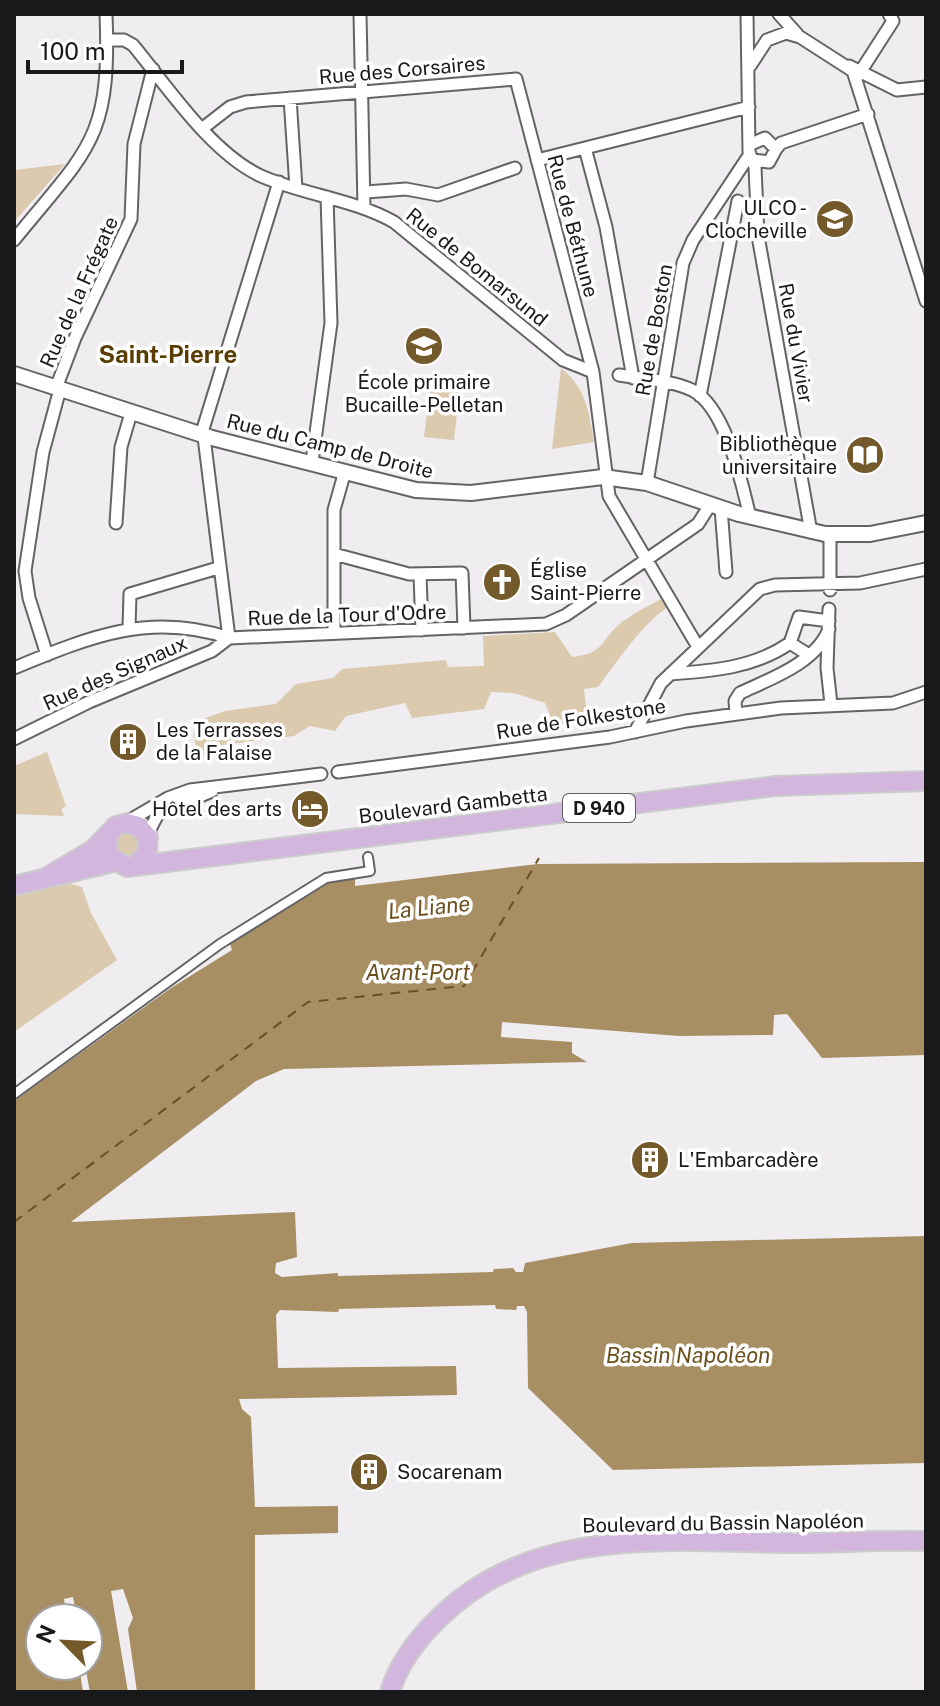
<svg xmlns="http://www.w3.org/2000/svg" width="940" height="1706" font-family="'Public Sans',sans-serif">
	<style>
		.green { fill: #dbcaad }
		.water { fill: #a78e63 }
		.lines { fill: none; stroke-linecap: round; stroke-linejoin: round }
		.ferry { stroke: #6c501d; stroke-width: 2; stroke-dasharray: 10 8; stroke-linecap: butt }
		.pedestrian-casing { stroke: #656366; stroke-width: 12 }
		.minor-casing { stroke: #656366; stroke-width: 15 }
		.tertiary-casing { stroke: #656366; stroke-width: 18 }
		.primary-casing { stroke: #cccccd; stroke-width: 22 }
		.pedestrian { stroke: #fff; stroke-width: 8 }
		.minor { stroke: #fff; stroke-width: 11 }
		.tertiary { stroke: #fff; stroke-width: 14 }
		.primary { stroke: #d2b6de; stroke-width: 18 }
		.labels { text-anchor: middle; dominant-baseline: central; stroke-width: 7; stroke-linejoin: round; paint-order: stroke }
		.shield { fill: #fff; stroke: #5e5d5f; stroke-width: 2 }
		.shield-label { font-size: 18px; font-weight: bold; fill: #19181a }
		.street-label { font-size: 20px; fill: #19181a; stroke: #fff }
		.poi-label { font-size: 20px; fill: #19181a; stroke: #fff; text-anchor: start }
		.water-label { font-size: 22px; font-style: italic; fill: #6c501d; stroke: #fff }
		.quarter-label { font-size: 24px; font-weight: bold; fill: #583c00; stroke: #fff }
	</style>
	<rect width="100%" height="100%" fill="#f0edf1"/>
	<path class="green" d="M65 164 14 222V170Z
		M561 368C586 388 589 411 594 442L552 449Z
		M432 374 461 377 454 440 424 437Z
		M661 599 668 607C641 625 618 661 598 687L584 689 588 722 554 725 545 703 514 693 491 692 484 709 412 718 405 703 346 716 335 731 310 726 294 736 214 746 215 754 197 756 194 734 200 720 225 711 276 704 296 684 333 678 342 669 446 660 448 667 484 666 483 636 555 632 572 657C606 654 600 639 622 622 634 613 648 606 661 599Z
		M47 752 66 806 61 809 64 816 14 814V766Z
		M115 845a12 12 0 1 1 24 0a12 12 0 1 1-24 0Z
		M62 881 82 887 91 913 117 960 14 1032V894Z"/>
	<path class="water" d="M926 862V1055L822 1058 787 1014 774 1015 773 1035 679 1036 502 1022 501 1037 572 1042V1053L587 1062 284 1069 256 1081 71 1222 295 1212 297 1257 276 1263 275 1273 282 1277 338 1273V1276L493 1272 494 1269 513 1268 516 1272H523L525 1263 632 1243 926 1236V1463L613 1470 528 1388 527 1312 524 1306H517L516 1310 496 1309 495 1305 339 1309 338 1312 280 1310 276 1315 278 1368 456 1366 457 1395 239 1399 242 1409 251 1417 255 1507 338 1506V1533L255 1535V1692H137L128 1629 133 1618 123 1589 111 1591 128 1692H90L85 1666H88V1618H77L73 1597 64 1599 67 1618H40V1666H79L83 1692H14V1101L171 988 232 950 230 944 325 884 355 878V886L538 864Z"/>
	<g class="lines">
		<path class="ferry" d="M14 1222 308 1002 464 986 539 858"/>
		<g class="pedestrian-casing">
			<path id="pedestrian" d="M14 1094 220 944 326 878 370 871 368 857"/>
		</g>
		<g class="minor-casing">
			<path id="minor" d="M360 14 364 208
				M747 14 749 152 755 167 758 236 811 532
				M779 14 797 34
				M107 40H124L133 45C167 86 211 153 261 176 304 195 353 199 394 222L563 360 593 372
				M750 66 767 40 786 33 800 37 853 71 926 301
				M849 66 897 90 926 87
				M857 77 893 21 889 14
				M290 98 296 188
				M203 128 230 107 246 102 516 79 593 372 609 496 698 647
				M751 144 765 138 776 149 769 162 753 160
				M585 148 606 227 633 378
				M776 149 781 143 868 114
				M537 160 749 107
				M366 192 406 189 438 195 515 168
				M14 240C89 148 111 140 106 14
				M619 375C642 379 671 380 692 390 726 407 742 484 750 517
				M56 388 75 338 131 219 134 144 153 69
				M700 396 738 201
				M312 462 331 323 327 197
				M647 483 683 263 693 240 750 154
				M721 508 726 572
				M116 523 121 447 131 413
				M334 554 409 574 462 573 464 628
				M420 575 422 630
				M830 590V535
				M829 609 827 668 831 704
				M129 628 130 594 218 568
				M334 632V510L345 471
				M229 638 203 429 279 182
				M790 643 799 617 829 621
				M47 655 29 598 25 571 43 452 60 389
				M14 668C87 638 149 611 229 638L546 624 566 615 698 524 710 505
				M670 674C712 671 754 668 790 643L809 655
				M736 714 735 701 740 693C770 679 816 663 829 629
				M635 732 661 683 760 589 775 585 860 583 926 569
				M14 739 89 702 212 651 229 638
				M338 772 610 737 686 721 781 708 893 703 926 692
				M125 823 168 798 190 790 321 774
				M147 835 158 814 212 791"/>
		</g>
		<g class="tertiary-casing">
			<path id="tertiary" d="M14 374 212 438 416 490 471 493 603 477 647 483 739 514 825 534H870L926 523"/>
		</g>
		<g class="primary-casing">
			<path id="primary" d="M107 836 108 856 127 867 776 786 926 781
				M44 879 93 850 116 826 127 823 138 826 148 837 147 853 136 865
				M14 886 113 862
				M390 1692C399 1662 418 1638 440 1617 535 1524 670 1542 792 1543 837 1543 881 1540 926 1541"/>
		</g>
		<use href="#pedestrian" class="pedestrian"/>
		<use href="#minor" class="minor"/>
		<use href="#tertiary" class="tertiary"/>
		<use href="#primary" class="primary"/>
	</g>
	<defs>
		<g id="university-disc" transform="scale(2)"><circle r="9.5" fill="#745a2b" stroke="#fff"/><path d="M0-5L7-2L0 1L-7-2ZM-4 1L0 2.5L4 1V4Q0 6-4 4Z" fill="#fff"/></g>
		<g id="school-disc" transform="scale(2)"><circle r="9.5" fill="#745a2b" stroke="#fff"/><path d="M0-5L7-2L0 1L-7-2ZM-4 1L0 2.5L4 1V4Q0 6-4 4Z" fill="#fff"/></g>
		<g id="library-disc" transform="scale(2)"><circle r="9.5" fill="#745a2b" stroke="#fff"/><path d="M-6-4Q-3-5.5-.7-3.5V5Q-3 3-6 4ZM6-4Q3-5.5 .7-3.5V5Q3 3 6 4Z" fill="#fff"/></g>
		<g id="church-disc" transform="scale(2)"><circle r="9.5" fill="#745a2b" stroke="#fff"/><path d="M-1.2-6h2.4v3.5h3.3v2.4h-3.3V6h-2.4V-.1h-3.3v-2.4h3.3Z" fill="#fff"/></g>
		<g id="building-disc" transform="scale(2)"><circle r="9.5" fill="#745a2b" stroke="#fff"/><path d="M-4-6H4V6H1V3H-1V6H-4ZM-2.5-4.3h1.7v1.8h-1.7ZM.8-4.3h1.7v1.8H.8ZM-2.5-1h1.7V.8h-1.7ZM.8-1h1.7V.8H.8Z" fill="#fff"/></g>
		<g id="hotel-disc" transform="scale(2)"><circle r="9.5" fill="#745a2b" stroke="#fff"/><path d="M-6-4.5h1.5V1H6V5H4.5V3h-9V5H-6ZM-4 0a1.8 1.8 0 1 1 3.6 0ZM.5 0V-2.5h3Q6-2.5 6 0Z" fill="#fff"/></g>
	</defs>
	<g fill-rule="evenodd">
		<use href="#university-disc" x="835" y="219"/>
		<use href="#school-disc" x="424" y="346"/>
		<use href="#library-disc" x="865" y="455"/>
		<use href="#church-disc" x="502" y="582"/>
		<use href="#building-disc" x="128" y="742"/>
		<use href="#hotel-disc" x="310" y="809"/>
		<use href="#building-disc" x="650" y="1160"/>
		<use href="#building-disc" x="369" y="1472"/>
	</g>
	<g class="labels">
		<rect class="shield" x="563" y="794" width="72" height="28" rx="6"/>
		<g class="shield-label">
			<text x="599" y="808">D 940</text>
		</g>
		<g class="street-label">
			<text transform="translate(402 70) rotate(-5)">Rue des Corsaires</text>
			<text transform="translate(573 226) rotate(75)">Rue de Béthune</text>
			<text transform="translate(477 267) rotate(39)">Rue de Bomarsund</text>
			<text transform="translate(79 292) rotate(-66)">Rue de la Frégate</text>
			<text transform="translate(654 330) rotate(-80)">Rue de Boston</text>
			<text transform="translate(796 343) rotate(80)">Rue du Vivier</text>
			<text transform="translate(330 446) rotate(14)">Rue du Camp de Droite</text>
			<text transform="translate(347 615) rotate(-2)">Rue de la Tour d'Odre</text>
			<text transform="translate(115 673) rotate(-24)">Rue des Signaux</text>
			<text transform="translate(581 719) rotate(-9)">Rue de Folkestone</text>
			<text transform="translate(453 805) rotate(-7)">Boulevard Gambetta</text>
			<text transform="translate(723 1523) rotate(-1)">Boulevard du Bassin Napoléon</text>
		</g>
		<g class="poi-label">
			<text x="807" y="208" text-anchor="end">ULCO -<tspan x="807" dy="23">Clocheville</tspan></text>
			<text x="424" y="382" text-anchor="middle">École primaire<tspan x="424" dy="23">Bucaille-Pelletan</tspan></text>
			<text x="837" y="444" text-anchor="end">Bibliothèque<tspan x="837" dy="23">universitaire</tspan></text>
			<text x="530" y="570">Église<tspan x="530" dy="23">Saint-Pierre</tspan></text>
			<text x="156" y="730">Les Terrasses<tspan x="156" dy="23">de la Falaise</tspan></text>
			<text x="282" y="809" text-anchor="end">Hôtel des arts</text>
			<text x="678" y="1160">L'Embarcadère</text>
			<text x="397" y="1472">Socarenam</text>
		</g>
		<g class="water-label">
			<text transform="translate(429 907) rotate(-6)">La Liane</text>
			<text x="418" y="972">Avant-Port</text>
			<text x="688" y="1355">Bassin Napoléon</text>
		</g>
		<g class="quarter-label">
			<text x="168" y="354">Saint-Pierre</text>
		</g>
	</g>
	<rect width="940" height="1706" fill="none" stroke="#19181a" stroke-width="32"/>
	<g transform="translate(64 1642) rotate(294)"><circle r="38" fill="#ffffff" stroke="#a3a3a3" stroke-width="2"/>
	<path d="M0-6L14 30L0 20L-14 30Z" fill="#745a2b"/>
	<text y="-12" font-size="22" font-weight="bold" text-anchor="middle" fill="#19181a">N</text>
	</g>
	<path d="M28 60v12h154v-12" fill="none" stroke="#19181a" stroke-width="4"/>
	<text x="40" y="60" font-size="24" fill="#19181a" stroke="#ffffff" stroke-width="6" paint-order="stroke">100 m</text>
</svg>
